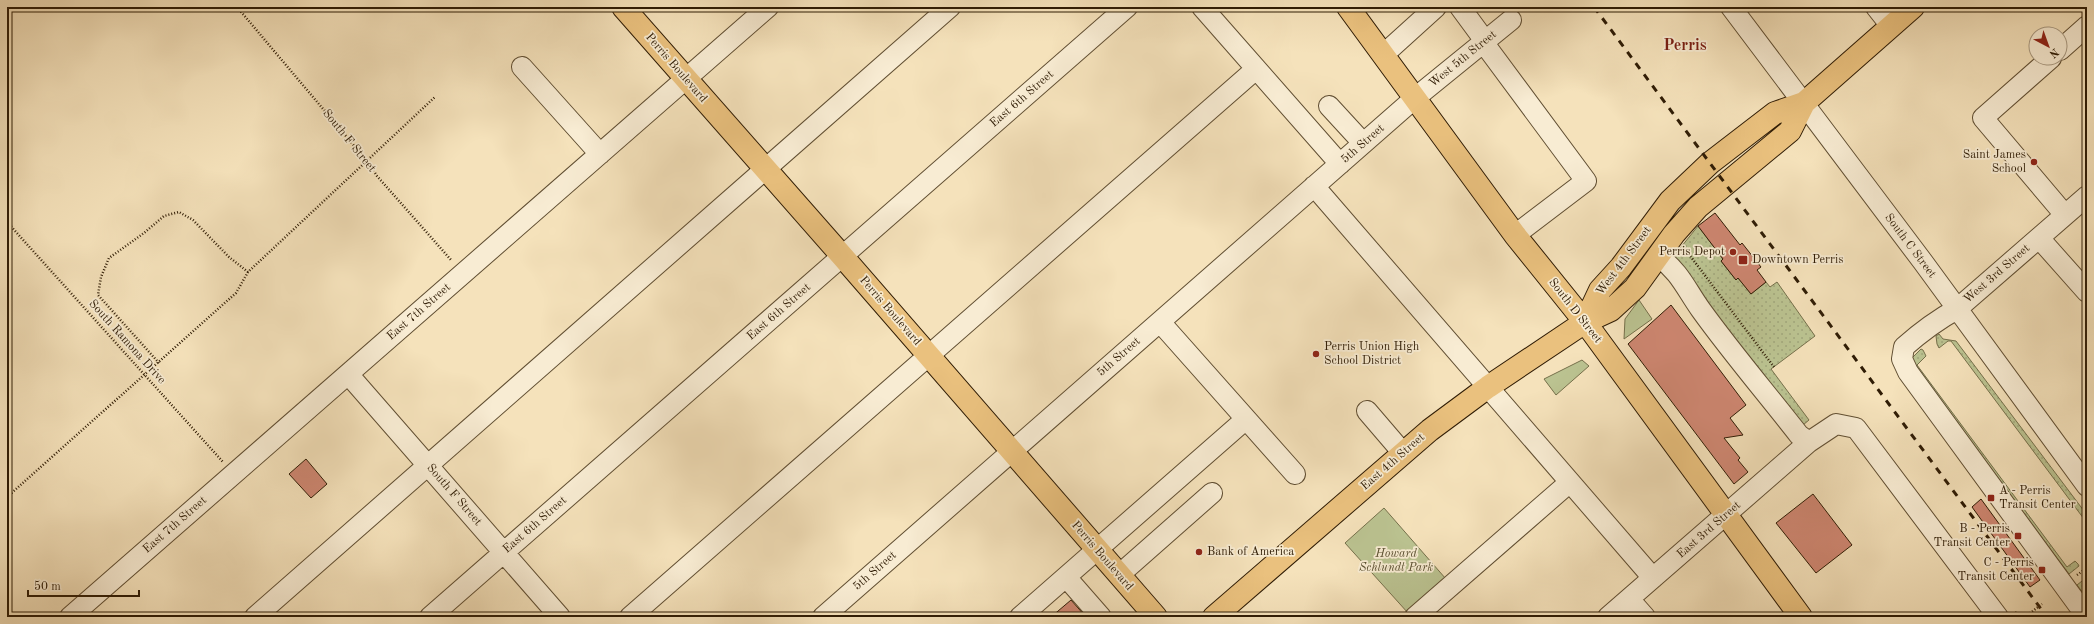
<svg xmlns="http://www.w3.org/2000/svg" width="2094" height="624" font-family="'Old Standard TT',serif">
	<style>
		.grass { fill: url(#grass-dots); stroke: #75704b }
		.park { fill: #bbc391; stroke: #75704b }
		.building { fill: #cf8772; stroke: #2f1c05 }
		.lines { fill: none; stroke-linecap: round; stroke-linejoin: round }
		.minor-casing { stroke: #604e32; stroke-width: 22 }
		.major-casing { stroke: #2f1c05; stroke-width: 24 }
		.path { stroke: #2f1c05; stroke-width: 2.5; stroke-dasharray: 1 2; stroke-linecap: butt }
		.minor { stroke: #f8ecd3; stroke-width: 20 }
		.major { stroke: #eac17e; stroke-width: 22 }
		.rail { stroke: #2f1c05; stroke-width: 3; stroke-dasharray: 7 7; stroke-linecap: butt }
		.poi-dot { fill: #8f2418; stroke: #f8ecd3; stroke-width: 1.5 }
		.labels { text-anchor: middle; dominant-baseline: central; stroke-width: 3.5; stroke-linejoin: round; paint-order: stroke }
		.street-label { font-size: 12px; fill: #2f1c05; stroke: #f8ecd3 }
		.poi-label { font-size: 12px; fill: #2f1c05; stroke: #f8ecd3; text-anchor: end }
		.park-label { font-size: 12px; font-style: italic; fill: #594e2f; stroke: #f8ecd3 }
		.district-label { font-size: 16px; font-weight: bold; fill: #7a1f14; stroke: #f8ecd3 }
	</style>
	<defs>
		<pattern id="grass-dots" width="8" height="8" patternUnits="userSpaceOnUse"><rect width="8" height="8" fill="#bbc391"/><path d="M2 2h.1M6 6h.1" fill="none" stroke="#a1a77c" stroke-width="1.8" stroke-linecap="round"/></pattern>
	</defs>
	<rect width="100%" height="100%" fill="#f5e2bb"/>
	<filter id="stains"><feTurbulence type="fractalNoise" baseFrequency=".005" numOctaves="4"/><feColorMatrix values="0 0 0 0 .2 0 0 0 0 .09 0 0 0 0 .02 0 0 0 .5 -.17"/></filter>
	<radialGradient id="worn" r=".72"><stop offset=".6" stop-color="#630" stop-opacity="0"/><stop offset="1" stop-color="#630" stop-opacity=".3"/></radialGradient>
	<path class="grass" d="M1698 226 1723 259 1721 261 1736 280 1738 278 1751 294 1766 282 1770 287 1777 282 1815 336 1771 369 1809 420 1803 425 1799 424 1673 257Z
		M1939 334 1943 339 1956 341 2087 515V523L1951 341H1948L1939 348 1937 344 1936 336Z
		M1921 349 1923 350 1926 356 1917 365 2067 567 2075 561 2078 564 2079 566 2069 574 1913 367 1912 358Z
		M2087 577V586L2083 589 2087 595V598L2077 585Z"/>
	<path class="park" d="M1639 300 1652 319 1624 339 1625 319Z
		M1582 360 1589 366 1556 395 1544 379Z
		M1384 508 1446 579 1408 613 1345 543Z"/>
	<path class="building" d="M1715 213 1740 245 1742 243 1761 267 1757 270 1766 282 1751 294 1738 278 1736 280 1721 261 1723 259 1698 226Z
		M1671 305 1746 405 1730 418 1743 435 1724 438 1740 458 1738 460 1748 472 1734 484 1628 344Z
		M306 459 327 484 311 498 289 474Z
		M1813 494 1852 545 1816 573 1776 523Z
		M1981 499 2040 580 2030 587 1972 507Z
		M1071 600 1086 617H1051Z"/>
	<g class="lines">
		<g class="minor-casing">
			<path id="minor" d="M1202 7 1340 164
				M1460 7 1485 41
				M1731 7 1923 262 2087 486
				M1876 7 1891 26
				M1483 42 1586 181 1515 235
				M2060 50 2087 26
				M1383 55 1436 7
				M2051 58 1983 118 2065 215
				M522 67 600 154
				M1329 106 1363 143
				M1314 186 1653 578
				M2087 196 1957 309C1937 320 1921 332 1904 347L1902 359 1908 372 2087 617
				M2039 238 2087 292
				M1658 256C1680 272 1686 289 1701 310 1732 353 1767 394 1799 435L1809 442
				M1160 322 1295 474
				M348 374 560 617
				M1367 411 1403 453
				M1119 575 1212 493
				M1066 577 1101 617
				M1629 599 1645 617
				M70 617 768 7
				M255 617 950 7
				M430 617 1127 7
				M630 617 1256 69
				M823 617 1415 98 1511 20
				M1020 617 1246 419
				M1415 617 1570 482
				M1608 617 1809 442 1836 424 1856 428 1998 617"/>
		</g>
		<g class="major-casing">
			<path id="major" d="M623 7 843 257 1156 617
				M1348 7 1515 235 1585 322 1801 617
				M1585 322 1600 290 1621 267 1670 201 1710 163 1775 113 1804 103
				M1214 617 1430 430 1488 387 1585 322 1611 310 1635 288 1674 234 1698 207 1790 131 1804 103 1913 7"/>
		</g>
		<path class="path" d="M237 7 367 161 377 176 452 261
			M7 222 223 462
			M1685 249 1774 367
			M159 363 98 295 101 277 109 258 144 233 164 216 179 212 193 220 229 257 248 272
			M7 497 236 293 248 272 435 97
			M2077 575 2087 568
			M2015 612 2019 617
			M2025 617 2042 604"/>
		<use href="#minor" class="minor"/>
		<use href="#major" class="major"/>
		<path class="rail" d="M1594 7 2047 617"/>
	</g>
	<g class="poi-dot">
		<circle cx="2034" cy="162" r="4"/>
		<circle cx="1733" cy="252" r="4"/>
		<rect x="1738" y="255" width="10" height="10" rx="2"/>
		<circle cx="1316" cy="354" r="4"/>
		<rect x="1987" y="494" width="8" height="8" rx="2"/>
		<rect x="2014" y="532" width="8" height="8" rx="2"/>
		<circle cx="1199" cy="552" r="4"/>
		<rect x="2038" y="566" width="8" height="8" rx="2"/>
	</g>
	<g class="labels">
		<g class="street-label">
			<text transform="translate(1463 59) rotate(-39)">West 5th Street</text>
			<text transform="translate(676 68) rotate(49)">Perris Boulevard</text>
			<text transform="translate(1022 99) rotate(-41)">East 6th Street</text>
			<text transform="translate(349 141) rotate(51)">South F Street</text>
			<text transform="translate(1363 144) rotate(-41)">5th Street</text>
			<text transform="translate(1910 246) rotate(53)">South C Street</text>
			<text transform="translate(1624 261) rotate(-53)">West 4th Street</text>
			<text transform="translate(1997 274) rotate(-41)">West 3rd Street</text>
			<text transform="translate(890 311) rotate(49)">Perris Boulevard</text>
			<text transform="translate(1575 311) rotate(52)">South D Street</text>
			<text transform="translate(419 312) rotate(-41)">East 7th Street</text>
			<text transform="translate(779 312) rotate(-41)">East 6th Street</text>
			<text transform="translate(127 342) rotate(48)">South Ramona Drive</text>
			<text transform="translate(1119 357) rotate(-41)">5th Street</text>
			<text transform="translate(1393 462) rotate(-41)">East 4th Street</text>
			<text transform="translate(454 495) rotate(49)">South F Street</text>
			<text transform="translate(175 525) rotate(-41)">East 7th Street</text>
			<text transform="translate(535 525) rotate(-41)">East 6th Street</text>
			<text transform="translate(1709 530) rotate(-41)">East 3rd Street</text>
			<text transform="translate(1102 556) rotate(49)">Perris Boulevard</text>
			<text transform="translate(875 571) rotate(-41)">5th Street</text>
		</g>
		<g class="poi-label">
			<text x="2026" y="155">Saint James<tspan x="2026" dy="14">School</tspan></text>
			<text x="1725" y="252">Perris Depot</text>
			<text x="1752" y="260" text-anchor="start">Downtown Perris</text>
			<text x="1324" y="347" text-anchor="start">Perris Union High<tspan x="1324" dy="14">School District</tspan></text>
			<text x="1999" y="491" text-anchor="start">A - Perris<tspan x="1999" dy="14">Transit Center</tspan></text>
			<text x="2010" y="529">B - Perris<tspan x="2010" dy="14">Transit Center</tspan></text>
			<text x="1207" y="552" text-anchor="start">Bank of America</text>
			<text x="2034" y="563">C - Perris<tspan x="2034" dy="14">Transit Center</tspan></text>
		</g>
		<g class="park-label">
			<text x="1396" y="554">Howard<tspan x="1396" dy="14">Schlundt Park</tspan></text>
		</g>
		<g class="district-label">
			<text x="1685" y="46">Perris</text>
		</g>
	</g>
	<rect width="2094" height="624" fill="none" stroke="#f5e2bb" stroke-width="24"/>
	<rect x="8" y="8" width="2078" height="608" fill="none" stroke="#2f1c05" stroke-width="2"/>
	<rect x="12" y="12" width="2070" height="600" fill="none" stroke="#2f1c05"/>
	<g transform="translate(2048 46) rotate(139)"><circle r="19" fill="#f8ecd3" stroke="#a89981"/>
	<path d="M0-3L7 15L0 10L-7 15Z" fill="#8f2418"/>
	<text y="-6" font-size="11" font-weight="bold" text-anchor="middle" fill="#2f1c05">N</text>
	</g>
	<path d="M28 590v6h111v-6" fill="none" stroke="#2f1c05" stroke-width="2"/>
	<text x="34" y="590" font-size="12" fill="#2f1c05" stroke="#f8ecd3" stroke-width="3" paint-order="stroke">50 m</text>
	<rect width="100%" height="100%" filter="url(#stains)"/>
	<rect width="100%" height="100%" fill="url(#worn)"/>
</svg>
